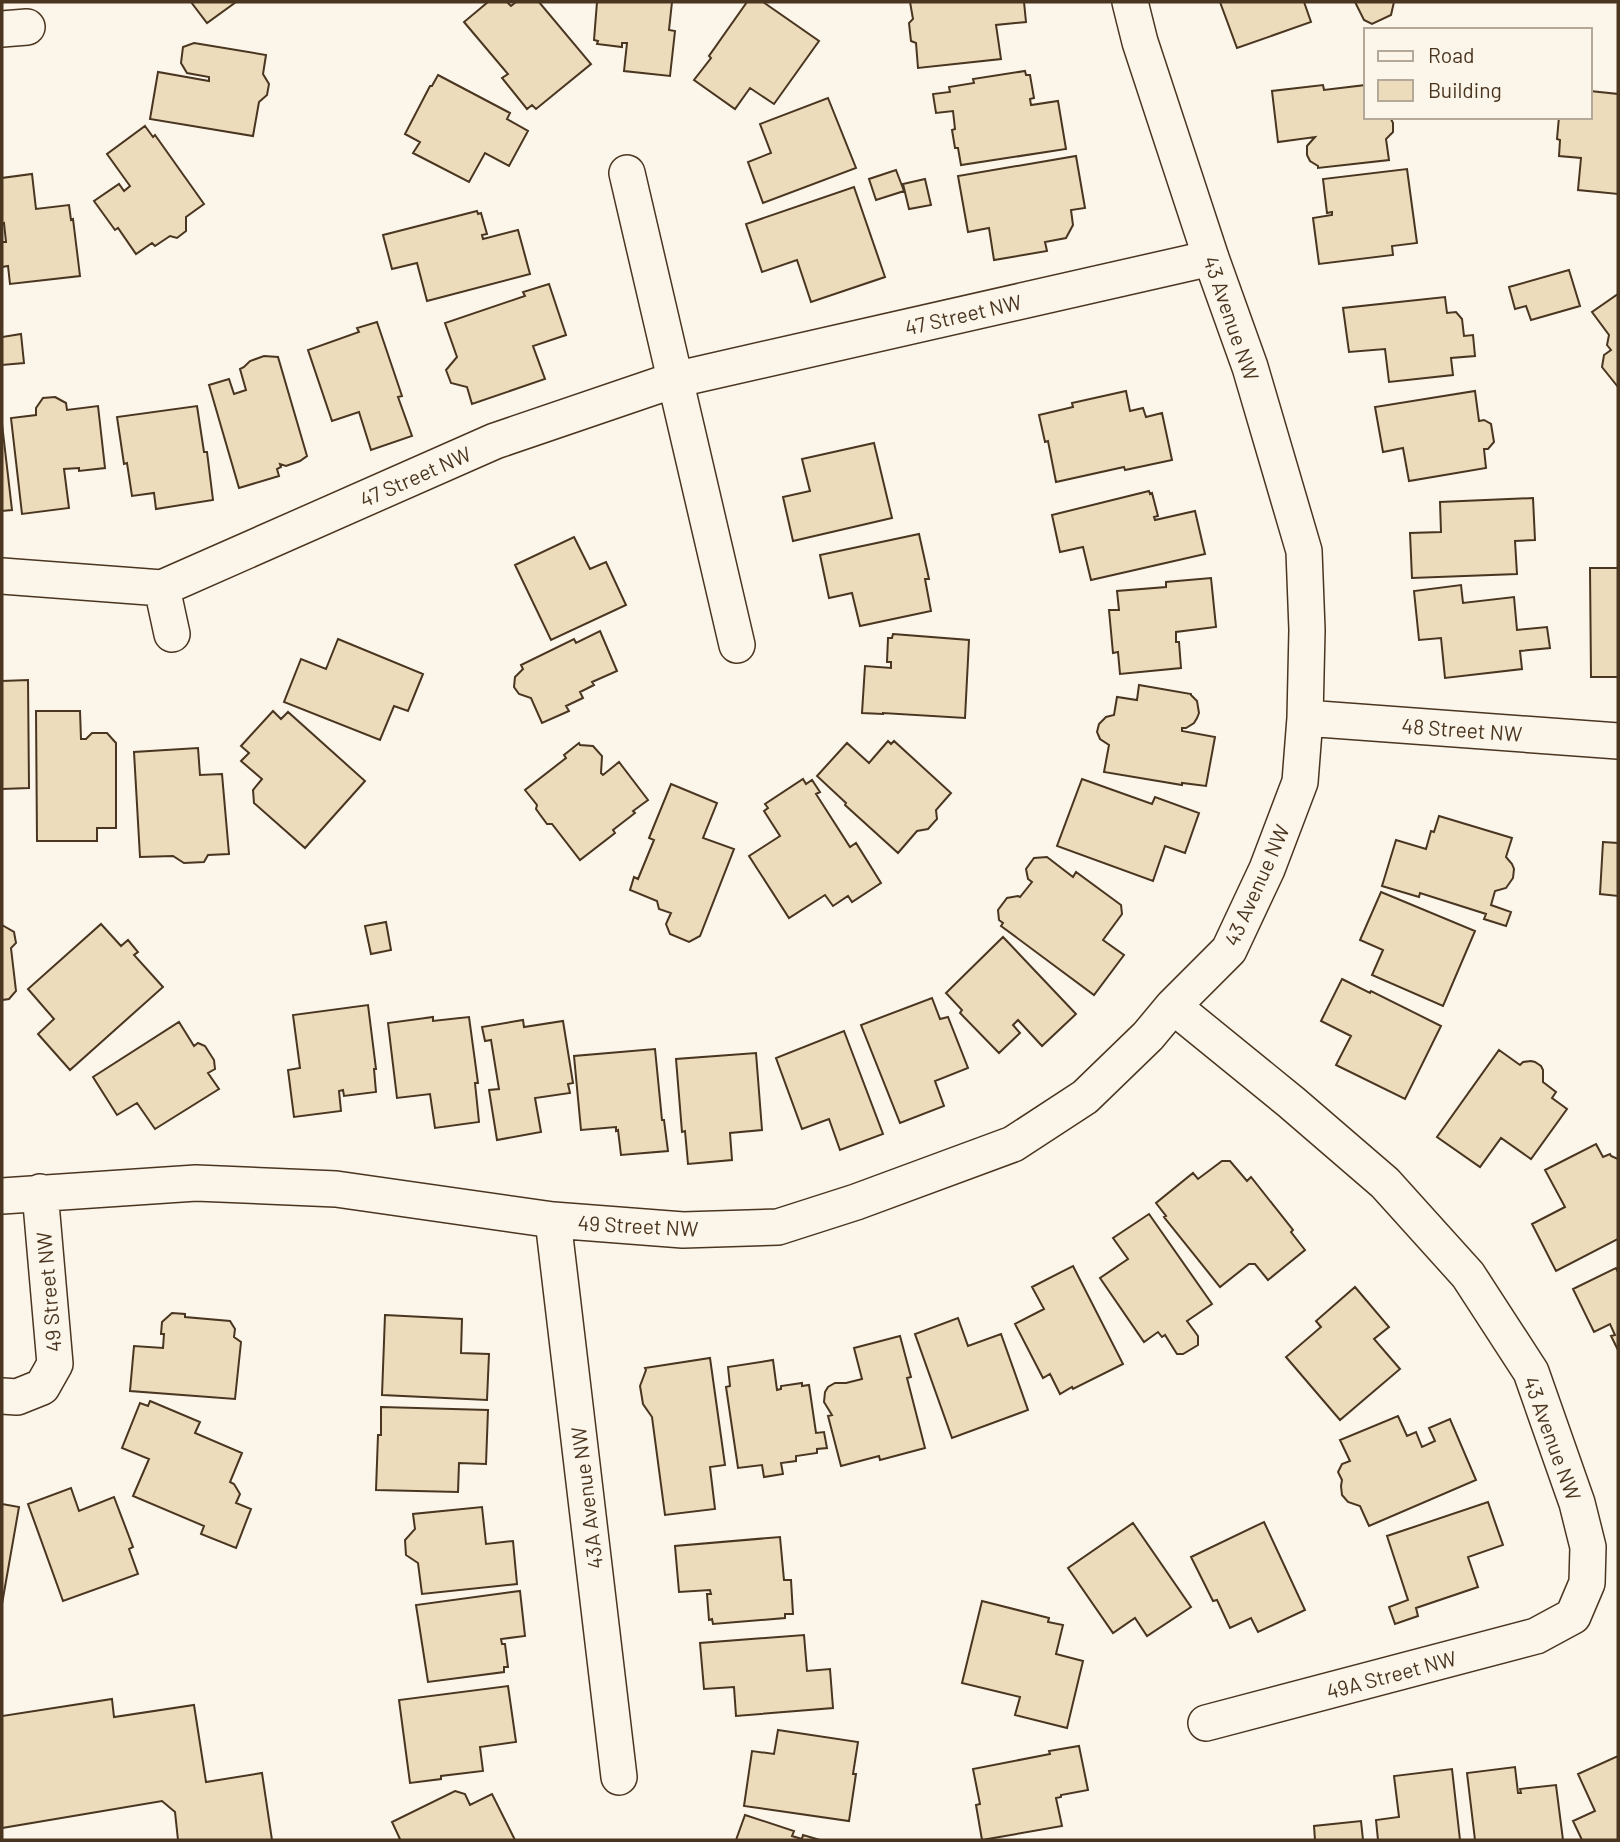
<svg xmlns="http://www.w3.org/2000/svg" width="1620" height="1842" font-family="Barlow,sans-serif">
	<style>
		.building { fill: #ecdcbc; stroke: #4a3520; stroke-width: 2 }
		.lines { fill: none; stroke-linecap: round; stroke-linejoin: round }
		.minor-casing { stroke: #4a3520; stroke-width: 38 }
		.minor { stroke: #fbf6e9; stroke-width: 35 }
		.labels { text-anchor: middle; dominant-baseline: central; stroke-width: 5; stroke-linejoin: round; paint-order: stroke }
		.street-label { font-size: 21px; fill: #4a3520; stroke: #fbf6e9 }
	</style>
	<rect width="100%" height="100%" fill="#fbf6e9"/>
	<path class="building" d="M191 2H236L207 23Z
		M488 2H507L511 6 516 2H539L591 64 536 109 532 105 527 109 502 78 508 74 464 22Z
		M597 2H672L669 30 675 31 670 76 624 71 627 43H622V47L597 44 598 41 594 40Z
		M747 2H763L819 41 774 104 750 88 735 109 694 80 711 58 709 56Z
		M910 2H1024L1026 22 996 25 1001 59 918 68 916 43 911 41 909 23 913 19Z
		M1220 2H1304L1311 22 1237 48Z
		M1355 2H1394L1391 15 1372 24 1364 20Z
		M194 43 266 55 263 74 269 84 267 95 259 102 253 136 150 119 158 72 209 81V77L187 73 181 63 183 47Z
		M1025 71 1026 75H1030L1034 98 1030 99 1031 105 1058 101 1066 149 961 165 958 148H955L952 130 955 129 953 111 936 113 933 94 950 92 949 87 974 83 973 79Z
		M438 75 510 113 507 119 528 131 509 166 485 153 469 182 413 153 420 142 405 134 430 86H432Z
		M1323 85 1324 90 1366 85V117H1390L1393 123V132L1386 139 1389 160 1318 168V166L1310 161 1307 155V146L1315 137 1278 142 1272 91Z
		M1590 91 1618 94V194L1578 190 1581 158 1559 156 1560 140 1557 139 1559 117H1590Z
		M828 98 856 168 763 203 748 162 771 153 760 124Z
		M145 126 153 137 155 135 204 204 186 217V231L177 238 170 236 155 246 152 243 136 254 118 228 115 230 94 201 119 184 124 191 130 186 107 154Z
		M1076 156 1085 208 1071 210 1073 225 1066 238 1045 242 1047 251 994 260 989 228 968 232 958 176Z
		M1407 169 1417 243 1392 246 1393 255 1319 264 1313 218 1332 215V212L1327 213 1323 179Z
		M896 170 904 191 876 200 869 179Z
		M32 174 36 209 69 205 71 220 73 219 80 276 10 284 8 266 2 267V242H6L4 223 2 224V178Z
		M925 179 931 205 909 209 903 184Z
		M854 187 885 277 811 302 797 260 762 272 746 224Z
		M477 211 478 214 481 213 487 234 482 235 483 239 518 230 530 274 427 301 417 263 392 269 383 235Z
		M1569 270 1580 306 1531 320 1526 306 1515 309 1509 287Z
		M549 284 566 335 533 346 545 379 472 404 467 387 451 383 446 370 457 357 445 323 525 296 523 292Z
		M1618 294V387L1602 367 1604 355 1611 350 1607 345 1609 335 1592 312Z
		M1445 297 1447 313 1456 312 1462 319 1464 336 1473 335 1475 356 1451 358 1453 375 1389 382 1385 349 1349 352 1343 308Z
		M377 322 402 396 398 397 412 436 371 450 359 412 332 421 308 350 359 332 357 328Z
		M21 334 24 363 2 365V337Z
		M264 356 278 357 307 456 300 461 286 466 280 464 281 467 277 469 279 476 239 488 209 385 229 379 234 394 246 390 240 369 244 367 250 361Z
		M1126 391 1130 411 1143 408 1146 417 1162 413 1172 460 1125 470 1124 467 1056 482 1048 441 1045 442 1039 415 1073 407 1072 403Z
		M1475 391 1479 421 1484 420 1491 424 1494 442 1488 449H1484L1486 468 1409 481 1403 448 1383 452 1375 407Z
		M55 397 66 403 67 410 98 406 105 468 79 471V468L64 469 69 508 22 514 11 418 36 415V408L43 398Z
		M197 406 204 452H207L213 500 156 509 154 493 132 496 127 463 124 464 117 417Z
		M2 424 12 510 2 511Z
		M874 443 892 518 793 541 783 497 810 491 802 459Z
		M1149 491 1150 494 1152 493 1158 516 1154 517 1155 520 1195 511 1205 554 1091 580 1083 547 1060 552 1052 515Z
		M1533 498 1535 540 1515 541 1517 574 1412 578 1410 533 1441 532 1440 502Z
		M919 534 929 579H925L931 611 860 626 852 593 829 598 820 555Z
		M574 537 590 569 606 562 626 605 551 640 515 565Z
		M1590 568H1618V677H1591Z
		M1211 578 1216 627 1176 632V642H1179L1181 668 1120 674 1118 652 1113 653 1109 610H1119L1117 591 1166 587V582Z
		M1461 585 1463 603 1514 597 1517 630 1547 627 1550 648 1520 651 1522 669 1445 678 1441 638 1419 640 1414 591Z
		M600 631 617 671 592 682 594 685 580 692 583 698 566 706 569 711 542 723 531 698 519 694 514 687 515 677 523 669 521 665 574 639 576 643Z
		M893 634 969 640 965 718 883 713V714L862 713 865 666 891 668V662H887L888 638H892Z
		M338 639 423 674 408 711 394 706 380 740 284 702 301 659 326 669Z
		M28 680 29 788 2 789V681Z
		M1139 685 1191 694V695L1197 701 1199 713 1197 718 1194 723 1186 728H1182V731L1215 737 1206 786 1182 783V785L1104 772 1109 745 1100 739 1097 732 1099 724 1106 717 1114 715 1117 697 1137 700Z
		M36 711H80L81 739H86L92 733H107L116 743V828H97V841H37Z
		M273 711 281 719 288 712 365 781 305 848 254 803 253 790 262 779 241 761 249 753 241 746Z
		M888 741 891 744 894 741 951 793 936 810 937 819 928 829 917 831 898 853 845 805 846 803 817 776 847 743 869 763Z
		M579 743 580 745 593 746 602 756 601 773 603 775 619 762 648 800 633 811 635 813 613 830 615 833 580 860 552 824H547L536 809 537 805 525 790 566 758 564 755Z
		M198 748 200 775 222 774 229 854 208 855 204 862 184 863 173 856 140 857 134 752Z
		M803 779 806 784 812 780 820 792 816 794 850 847 856 843 881 883 852 902 848 896 833 906 825 895 789 918 749 856 780 836 764 811 768 808 765 804Z
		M1082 779 1152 804 1155 797 1199 813 1185 853 1165 846 1153 881 1057 846Z
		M671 784 717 803 703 838 734 849 700 936 689 942 670 934 666 924 671 913 659 909 657 901 630 890 634 877 638 879 654 840 649 838Z
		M1439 816 1512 838 1506 857 1512 864 1514 869 1513 878 1506 888 1495 891 1491 905 1511 912 1506 926 1484 919 1486 914 1420 893 1419 897 1382 886 1396 840 1426 849 1431 831 1434 832Z
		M1603 842 1618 843V896L1600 894Z
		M1047 857 1073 877 1076 872 1121 905 1122 914 1103 940 1124 955 1094 995 1001 926 1003 923 999 920 998 910 1007 898 1018 896 1020 897 1032 882 1028 879 1026 869 1034 858Z
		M1381 892 1475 931 1443 1006 1372 975 1383 950 1360 940Z
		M386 922 391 950 371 954 365 926Z
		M101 924 121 946 128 940 138 952 134 955 163 987 70 1070 38 1034 54 1019 28 989Z
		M2 925 14 932 16 943 11 948 16 991 9 999 2 1000Z
		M1003 937 1076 1014 1042 1046 1018 1020 1013 1025 1020 1033 999 1053 960 1013 962 1010 946 993Z
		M1342 979 1370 993 1371 991 1441 1026 1405 1099 1336 1065 1351 1036 1321 1021Z
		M932 998 940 1019 948 1017 968 1068 935 1081 944 1106 900 1123 861 1025Z
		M368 1005 376 1069H374L376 1092 344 1096 343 1090 339 1091 341 1111 294 1117 288 1070 300 1068 293 1015Z
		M433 1017V1021L469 1017 478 1083H475L479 1122 435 1128 430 1094 397 1098 388 1023Z
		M523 1020 524 1027 563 1021 573 1083 568 1084 570 1093 535 1098 541 1132 497 1140 489 1090 499 1089 491 1040 485 1041 482 1027Z
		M179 1022 194 1046 198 1043 205 1046 214 1060 215 1069 208 1073 219 1089 155 1129 137 1103 117 1115 93 1077Z
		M844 1031 883 1134 840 1150 829 1119 802 1129 776 1058Z
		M655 1049 662 1120H664L668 1151 621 1155 618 1130 616 1131V1127L581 1130 574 1056Z
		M1499 1050 1520 1065 1523 1062 1531 1061 1535 1062 1541 1066 1543 1070V1082L1556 1092 1552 1098 1567 1109 1531 1159 1501 1138 1480 1167 1437 1137Z
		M756 1053 762 1130 730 1133 732 1160 688 1164 685 1131 682 1132 676 1059Z
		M1596 1144 1603 1157 1610 1154 1611 1156 1618 1159V1239L1556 1271 1532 1224 1565 1207 1545 1170Z
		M1222 1161H1230L1247 1181 1251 1177 1293 1230 1291 1232 1305 1250 1268 1280 1255 1264H1249L1220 1287 1164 1217 1166 1216 1156 1203 1193 1173 1198 1179Z
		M1149 1214 1212 1304 1187 1321 1198 1336V1345L1183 1354H1177L1165 1335 1162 1337 1158 1332 1144 1342 1100 1278 1128 1259 1113 1238Z
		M1073 1266 1123 1364 1073 1389 1072 1387 1060 1394 1050 1374 1043 1378 1015 1324 1044 1309 1032 1287Z
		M1616 1268 1618 1272V1350L1611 1336 1615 1335 1610 1324 1594 1332 1573 1289Z
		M1355 1287 1389 1327 1374 1339 1400 1369 1340 1420 1286 1357 1321 1327 1316 1321Z
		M172 1313 185 1314V1317L230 1321 235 1329 234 1337 241 1342 235 1399 130 1391 134 1346 163 1348 164 1334H161L162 1322Z
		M385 1315 462 1319 461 1353 489 1354 487 1400 382 1395Z
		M958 1318 968 1346 1001 1334 1028 1410 952 1438 915 1334Z
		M900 1336 911 1377 907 1378 925 1448 880 1460 879 1456 841 1466 828 1416 832 1415 824 1402 825 1392 828 1387 835 1383H846L862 1379 854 1348Z
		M710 1358 725 1465 710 1467 715 1509 665 1515 652 1417 643 1404 640 1386 646 1370 645 1368Z
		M773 1360 777 1390 781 1389V1386L802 1383V1386L809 1385 816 1433 824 1432 827 1448 817 1449V1453L796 1456V1461L781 1463 783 1474 764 1477 762 1465 738 1468 726 1387 730 1386 728 1367Z
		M150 1401 200 1422 195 1433 242 1453 230 1482 234 1484 240 1494 236 1503 251 1509 236 1548 201 1534 204 1526 133 1496 149 1459 122 1448 140 1403 148 1406Z
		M381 1407 488 1410 486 1464 459 1463 458 1492 376 1490 378 1435H381Z
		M1398 1416 1407 1436 1416 1432 1422 1447 1435 1441 1429 1428 1450 1419 1476 1480 1369 1526 1360 1506 1348 1502 1342 1495 1341 1486 1342 1480 1338 1472 1342 1464 1350 1461 1340 1440Z
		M71 1488 79 1511 114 1497 133 1547 129 1549 138 1574 63 1601 28 1504Z
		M1488 1502 1503 1545 1468 1557 1478 1587 1416 1608 1418 1616 1395 1624 1389 1607 1408 1600 1387 1536Z
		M2 1504 19 1507 2 1604Z
		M482 1507 486 1544 513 1541 517 1584 422 1594 418 1563 406 1555 405 1540 415 1529 413 1514Z
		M1264 1522 1305 1610 1258 1632 1251 1618 1230 1628 1217 1600 1213 1601 1191 1557Z
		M1133 1523 1191 1607 1147 1636 1135 1618 1113 1633 1068 1568Z
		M780 1537 784 1580H791L793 1614H785V1618L713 1624 712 1619 709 1620 707 1594H711L710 1590 679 1592 675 1546Z
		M520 1591 525 1636 501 1639 502 1644H505L508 1667H504V1672L428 1682 416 1605Z
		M982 1601 1049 1618 1048 1622 1063 1625 1056 1654 1083 1661 1067 1728 1015 1715 1020 1697 962 1683Z
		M804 1635 807 1671 830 1669 833 1708 736 1716 734 1687 704 1689 700 1643Z
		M508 1686 516 1742 480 1747 483 1771 441 1776V1779L410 1783 399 1700Z
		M112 1699 114 1717 194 1705 206 1782 262 1773 272 1840H178L175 1812 162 1801 2 1828V1716Z
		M778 1730 858 1742 853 1774H856L849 1821 744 1806 752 1751 774 1754Z
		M1079 1746 1088 1790 1061 1795V1797L1056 1798 1062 1826 982 1840 976 1805 980 1804 973 1769 1050 1754 1049 1751Z
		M1618 1756V1840H1582L1573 1821 1595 1811 1578 1774Z
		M1515 1767 1518 1793H1521L1520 1789 1556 1785 1563 1840H1475L1467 1773Z
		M1452 1769 1460 1840H1378L1376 1820 1399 1817 1394 1776Z
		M455 1791 465 1794 470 1805 492 1794 515 1840H398L400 1839 392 1822Z
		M745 1815 794 1831 792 1836 802 1839 803 1835 820 1840H736Z
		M1361 1821 1363 1840H1315L1314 1826Z"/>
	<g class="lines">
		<g class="minor-casing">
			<path id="minor" d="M1130 2 1140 42 1211 258 1250 367 1304 551 1307 630 1305 718 1300 782 1267 869 1229 950 1173 1006 1291 1102 1385 1183 1468 1275 1531 1372 1577 1503 1588 1547 1587 1583 1573 1616 1536 1636 1206 1723
				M2 29 27 27
				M627 173 737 645
				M2 576 162 588 495 441 674 380 1211 258
				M162 588 172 634
				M1305 718 1618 741
				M2 1196 196 1183 336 1189 553 1220 683 1230 778 1227 856 1202 1013 1144 1085 1097 1148 1036 1173 1006
				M553 1220 619 1777
				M2 1396 17 1397 42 1387 55 1364 40 1192"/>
		</g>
		<use href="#minor" class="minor"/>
	</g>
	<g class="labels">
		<g class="street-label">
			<text transform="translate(963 314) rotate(-13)">47 Street NW</text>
			<text transform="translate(1232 318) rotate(71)">43 Avenue NW</text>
			<text transform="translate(415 476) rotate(-24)">47 Street NW</text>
			<text transform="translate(1462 729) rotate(4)">48 Street NW</text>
			<text transform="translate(1256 885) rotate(-66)">43 Avenue NW</text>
			<text transform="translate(638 1225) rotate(3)">49 Street NW</text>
			<text transform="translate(48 1292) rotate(-95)">49 Street NW</text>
			<text transform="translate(1553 1438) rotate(70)">43 Avenue NW</text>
			<text transform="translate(586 1498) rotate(-97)">43A Avenue NW</text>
			<text transform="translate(1391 1674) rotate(-15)">49A Street NW</text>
		</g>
	</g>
	<rect width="1620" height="1842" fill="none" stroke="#4a3520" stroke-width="7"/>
	<rect x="1364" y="28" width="228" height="91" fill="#fbf6e9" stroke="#b4a999" stroke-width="2"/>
	<rect x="1378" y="51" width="35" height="10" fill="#fbf6e9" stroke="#b4a999" stroke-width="2"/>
	<text x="1428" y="63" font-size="21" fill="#4a3520">Road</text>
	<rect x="1378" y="80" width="35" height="21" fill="#ecdcbc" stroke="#b4a999" stroke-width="2"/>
	<text x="1428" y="98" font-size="21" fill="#4a3520">Building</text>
</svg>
